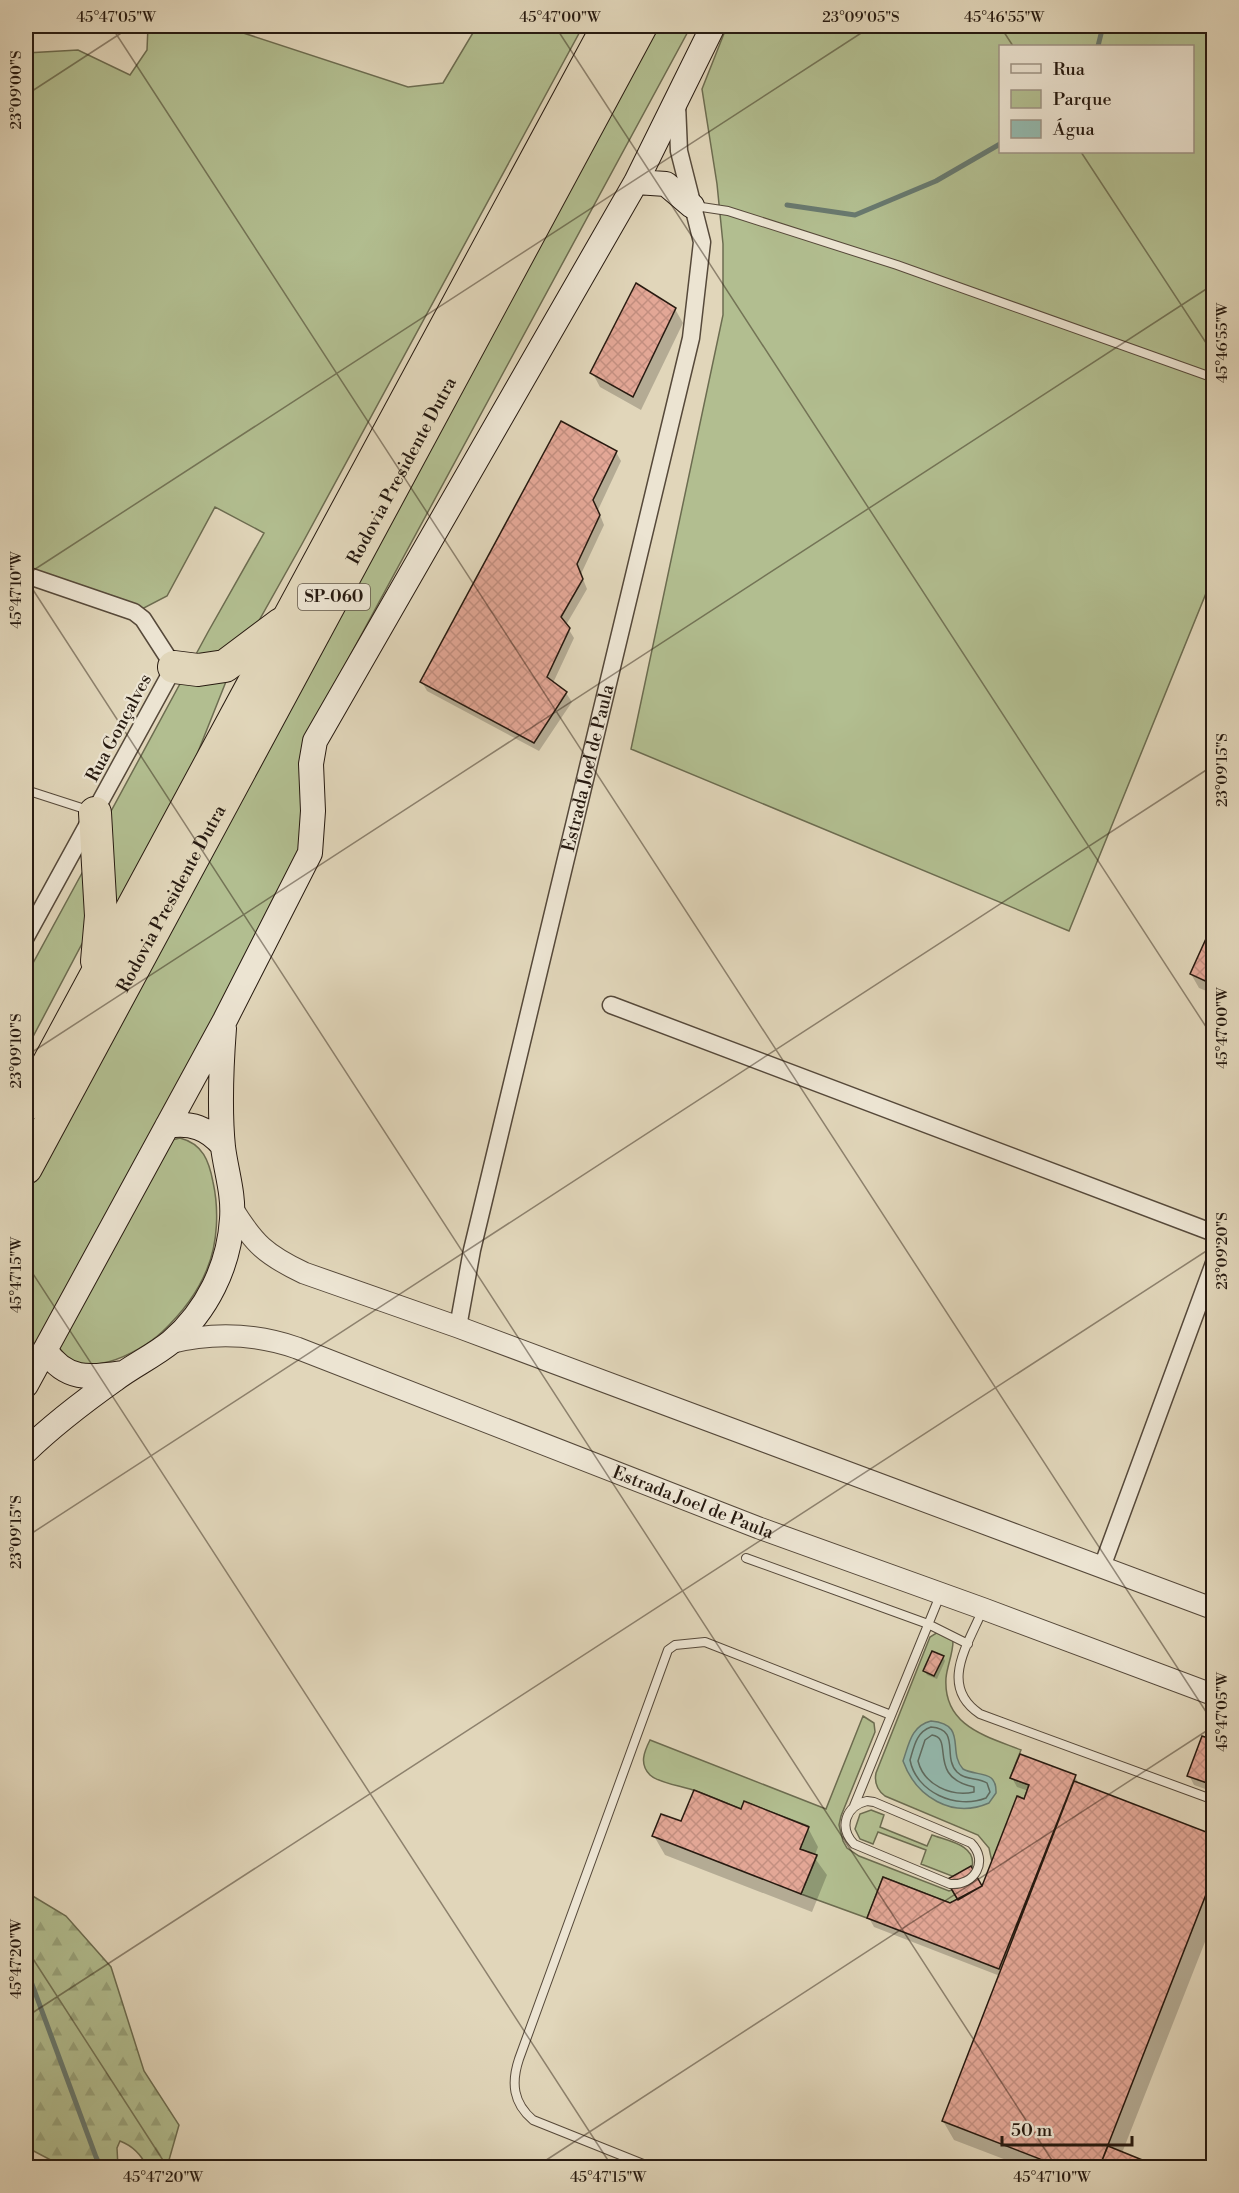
<svg xmlns="http://www.w3.org/2000/svg" width="1239" height="2193" font-family="'Libre Bodoni',serif">
	<style>
		.green { fill: #b2be90; stroke: #6c6c50; stroke-width: 1.5; fill-rule: evenodd }
		.forest { fill: url(#forest-firs); stroke: #6c6c50; stroke-width: 1.5 }
		.water { fill: #94b9ae; stroke: #68796f; stroke-width: 1.5 }
		.shadow { fill: #0003 }
		.lines { fill: none; stroke-linecap: round; stroke-linejoin: round }
		.shore { stroke: #5e6a5f; stroke-width: 1.5 }
		.stream { stroke: #68796f; stroke-width: 5 }
		.building { fill: url(#building-cross-hatch); stroke: #271a10; stroke-width: 1.5 }
		.service-casing { stroke: #56493a; stroke-width: 10 }
		.minor-casing { stroke: #56493a; stroke-width: 19 }
		.tertiary-casing { stroke: #56493a; stroke-width: 23 }
		.secondary-casing { stroke: #271a10; stroke-width: 26 }
		.motorway-casing { stroke: #271a10; stroke-width: 34 }
		.service { stroke: #ece4d2; stroke-width: 8 }
		.minor { stroke: #ece4d2; stroke-width: 16 }
		.tertiary { stroke: #ece4d2; stroke-width: 21 }
		.secondary { stroke: #ece4d2; stroke-width: 24 }
		.motorway { stroke: #e1d6ba; stroke-width: 32 }
		.ticks { fill: none; stroke: #271a10; stroke-width: 1.5; stroke-opacity: 0.45 }
		.labels { text-anchor: middle; dominant-baseline: central; stroke-width: 4.5; stroke-linejoin: round; paint-order: stroke }
		.shield { fill: #ece4d2; stroke: #62574a; stroke-width: 1.5 }
		.shield-label { font-size: 16px; font-weight: bold; fill: #271a10 }
		.street-label { font-size: 18px; fill: #271a10; stroke: #ece4d2 }
		.neatline { fill: none; stroke: #271a10; stroke-width: 2 }
		.ticks-label { font-size: 15px; text-anchor: middle; fill: #271a10 }
	</style>
	<defs>
		<pattern id="forest-firs" width="22" height="20" patternUnits="userSpaceOnUse" patternTransform="scale(1.5)"><rect width="22" height="20" fill="#b2be90"/><path d="M5 1l3.5 6h-7zM16 11l3.5 6h-7z" fill="#99a37b"/></pattern>
		<pattern id="building-cross-hatch" width="8" height="8" patternUnits="userSpaceOnUse" patternTransform="scale(1.5)"><rect width="8" height="8" fill="#e3a796"/><path d="M0 0l8 8M0 8l8-8" fill="none" stroke="#c38f80"/></pattern>
	</defs>
	<rect width="100%" height="100%" fill="#e1d6ba"/>
	<filter id="stains"><feTurbulence type="fractalNoise" baseFrequency=".00333" numOctaves="4"/><feColorMatrix values="0 0 0 0 .2 0 0 0 0 .09 0 0 0 0 .02 0 0 0 .5 -.17"/></filter>
	<radialGradient id="worn" r=".72"><stop offset=".6" stop-color="#630" stop-opacity="0"/><stop offset="1" stop-color="#630" stop-opacity=".3"/></radialGradient>
	<path class="green" d="M148 26H222L408 87 443 83 477 26H583L302 544 229 674 190 772 110 918 109 815 208 632 264 533 215 507 167 596 142 609 26 568V53L78 50 130 75 147 50Z
		M658 26H691L319 713 300 845 294 865 211 1028 26 1371V1185Z
		M727 26H1213L1214 368 1209 377 1214 378 1213 576 1069 931 631 749 723 315V244L717 184 702 89ZM1000 46H1192V152H1000Z
		M88 862 85 938 26 1050V976Z
		M180 1138C203 1144 209 1161 213 1182 219 1209 218 1243 207 1269 198 1292 180 1315 162 1332 138 1354 79 1385 58 1345L172 1140Z
		M938 1632 951 1637 953 1641C953 1654 947 1666 946 1678 943 1726 986 1736 1021 1750L1010 1778 1029 1785 1024 1799 1018 1796 992 1862 989 1848 978 1835 885 1796C877 1790 874 1783 876 1773L930 1637Z
		M863 1716 874 1723 875 1732 841 1816 839 1825 843 1841 847 1848 859 1856 949 1891 952 1890 958 1900 950 1903 883 1877 867 1918 801 1894 817 1856 800 1849 808 1826 745 1802 741 1809C726 1803 710 1796 693 1790 682 1786 658 1783 650 1775 639 1764 644 1752 650 1740L826 1809Z
		M871 1810 884 1815 880 1827 927 1846 932 1835C948 1841 977 1845 972 1867L957 1878 921 1864 926 1850 878 1832 873 1844 860 1839 855 1829 860 1814Z"/>
	<path class="forest" d="M26 1892 66 1916 111 1967 144 2071 179 2125 167 2167H147C141 2154 133 2146 120 2141L117 2148 118 2167H64L26 2147Z"/>
	<path class="water" d="M931 1721C968 1724 947 1752 963 1769 977 1777 997 1769 996 1793L989 1803C952 1819 916 1797 903 1761 909 1744 911 1726 931 1721Z"/>
	<path class="shadow" d="M675 309 683 323 641 410 600 387 592 372Z
		M616 452 621 461 598 510 604 525 581 574 587 589 566 625 574 638 553 683 566 693 572 702 539 751 427 691 422 682Z
		M1214 924V994L1199 988 1191 974Z
		M943 1657 945 1661 937 1679 927 1675 925 1671Z
		M1214 1742V1792L1194 1785 1189 1775Z
		M1075 1777 1080 1785 1214 1837V1919L1122 2153 1158 2168H1027L954 2140 943 2121 1000 1976 874 1927 869 1918 951 1905 982 1889 1029 1791 1017 1787 1012 1778Z
		M742 1811 808 1828 818 1847 814 1857 827 1875 812 1912 665 1855 654 1836 682 1823Z"/>
	<g class="lines">
		<path class="shore" d="M931 1727C961 1729 942 1757 957 1772 966 1781 978 1777 987 1783L990 1792 986 1798C956 1810 916 1792 910 1760 914 1747 916 1732 931 1727Z
			M932 1735C955 1738 926 1777 974 1787V1792C951 1797 924 1785 918 1761L925 1740Z"/>
		<path class="stream" d="M1098 46 1103 26
			M787 205 855 215 936 181 1000 144
			M26 1968 96 2157 101 2168"/>
	</g>
	<path class="building" d="M636 283 676 308 633 397 590 373Z
		M561 421 617 451 593 500 600 515 577 564 583 579 561 617 570 628 547 677 567 692 534 743 420 682Z
		M1214 921V985L1190 974Z
		M932 1651 944 1656 934 1676 923 1671Z
		M1202 1736 1214 1740V1775L1210 1784 1187 1776Z
		M1020 1754 1076 1775 999 1969 867 1918 883 1877 950 1903 982 1886 1017 1796 1024 1799 1029 1785 1010 1778Z
		M1074 1781 1214 1835V1874L1099 2168H1063L942 2121Z
		M694 1790 741 1809 744 1801 809 1827 800 1849 817 1855 801 1894 652 1836 661 1814 681 1821Z
		M971 1866 982 1886 958 1900 946 1880Z
		M1108 2146 1162 2168H1099Z"/>
	<g class="lines">
		<g class="service-casing">
			<path id="service" d="M695 206 728 211 897 265 1214 378
				M26 790 91 811
				M746 1558 928 1624 968 1644
				M983 1609C968 1645 938 1686 980 1714L1214 1800
				M867 1801 874 1802 971 1843C989 1861 975 1886 950 1884L854 1844C838 1827 846 1806 867 1801Z
				M854 1806 941 1593
				M653 2168 533 2120C513 2103 511 2083 519 2059L668 1650 675 1645 705 1642 891 1715"/>
		</g>
		<g class="minor-casing">
			<g id="minor">
				<path d="M26 575 134 612 143 619 174 667 26 937"/>
				<path d="M611 1005 1214 1233"/>
				<path id="s1" d="M458 1327 472 1250 691 338 702 242 679 151 677 104"/>
				<path d="M1102 1567 1214 1263"/>
			</g>
		</g>
		<g class="tertiary-casing">
			<g id="tertiary">
				<path d="M232 1208C254 1244 266 1255 304 1273L458 1327 1214 1609"/>
				<path id="s2" d="M169 1343C213 1332 254 1333 297 1348L759 1528 984 1609 1214 1695"/>
			</g>
		</g>
		<g class="secondary-casing">
			<path id="secondary" d="M636 182 666 184 692 206
				M167 1126C191 1122 208 1128 223 1146
				M45 1350C66 1381 89 1378 122 1373
				M26 1385 225 1020 310 853 313 811 311 764 315 741 636 182 713 26
				M26 1451C53 1425 83 1402 114 1380 132 1366 154 1356 171 1342 207 1311 229 1266 232 1219 234 1194 226 1171 223 1147 219 1107 221 1068 224 1028"/>
		</g>
		<g class="motorway-casing">
			<g id="motorway">
				<path d="M174 667 198 670 225 666 281 624"/>
				<path d="M95 813 101 916 97 961"/>
				<path d="M26 1105 608 26"/>
				<path id="s3" d="M26 1168 641 26"/>
			</g>
		</g>
		<use href="#service" class="service"/>
		<use href="#minor" class="minor"/>
		<use href="#tertiary" class="tertiary"/>
		<use href="#secondary" class="secondary"/>
		<use href="#motorway" class="motorway"/>
	</g>
	<path class="ticks" d="M111 26 1214 1724M555 26 1214 1039M1000 26 1013 46M26 95 132 26M1081 152 1214 355M26 575 872 26M26 579 1057 2168M26 1056 1214 284M26 1263 613 2168M26 1537 1214 765M26 1948 168 2168M26 2017 1214 1246M534 2168 1214 1726"/>
	<g class="labels">
		<rect class="shield" x="298" y="584" width="72" height="26" rx="4.5"/>
		<g class="shield-label">
			<text x="334" y="597">SP-060</text>
		</g>
		<g class="street-label">
			<text stroke="none"><textPath href="#s3" startOffset="792">Rodovia Presidente Dutra</textPath></text>
			<text transform="translate(119 728) rotate(-62)">Rua Gonçalves</text>
			<text stroke="none"><textPath href="#s1" startOffset="574">Estrada Joel de Paula</textPath></text>
			<text stroke="none"><textPath href="#s3" startOffset="306">Rodovia Presidente Dutra</textPath></text>
			<text stroke="none"><textPath href="#s2" startOffset="555">Estrada Joel de Paula</textPath></text>
		</g>
	</g>
	<rect width="1239" height="2193" fill="none" stroke="#e1d6ba" stroke-width="66"/>
	<rect x="999" y="45" width="195" height="108" fill="#ece4d2" stroke="#9d9384" stroke-width="1.5"/>
	<rect x="1011" y="64" width="30" height="9" fill="#ece4d2" stroke="#9d9384" stroke-width="1.5"/>
	<text x="1053" y="75" font-size="18" fill="#271a10">Rua</text>
	<rect x="1011" y="90" width="30" height="18" fill="#b2be90" stroke="#9d9384" stroke-width="1.5"/>
	<text x="1053" y="105" font-size="18" fill="#271a10">Parque</text>
	<rect x="1011" y="120" width="30" height="18" fill="#94b9ae" stroke="#9d9384" stroke-width="1.5"/>
	<text x="1053" y="135" font-size="18" fill="#271a10">Água</text>
	<path d="M1002 2136v9h130v-9" fill="none" stroke="#271a10" stroke-width="3"/>
	<text x="1011" y="2136" font-size="18" fill="#271a10" stroke="#ece4d2" stroke-width="4.5" paint-order="stroke">50 m</text>
	<rect x="33" y="33" width="1173" height="2127" class="neatline"/>
	<g class="ticks-label">
		<text x="116" y="22">45°47'05"W</text>
		<text x="560" y="22">45°47'00"W</text>
		<text x="861" y="22">23°09'05"S</text>
		<text x="1004" y="22">45°46'55"W</text>
		<text transform="translate(16 90) rotate(-90)" y="5">23°09'00"S</text>
		<text transform="translate(1222 343) rotate(-90)" y="5">45°46'55"W</text>
		<text transform="translate(16 590) rotate(-90)" y="5">45°47'10"W</text>
		<text transform="translate(1222 770) rotate(-90)" y="5">23°09'15"S</text>
		<text transform="translate(1222 1028) rotate(-90)" y="5">45°47'00"W</text>
		<text transform="translate(16 1051) rotate(-90)" y="5">23°09'10"S</text>
		<text transform="translate(1222 1251) rotate(-90)" y="5">23°09'20"S</text>
		<text transform="translate(16 1275) rotate(-90)" y="5">45°47'15"W</text>
		<text transform="translate(16 1532) rotate(-90)" y="5">23°09'15"S</text>
		<text transform="translate(1222 1712) rotate(-90)" y="5">45°47'05"W</text>
		<text transform="translate(16 1959) rotate(-90)" y="5">45°47'20"W</text>
		<text x="163" y="2182">45°47'20"W</text>
		<text x="608" y="2182">45°47'15"W</text>
		<text x="1052" y="2182">45°47'10"W</text>
	</g>
	<rect width="100%" height="100%" filter="url(#stains)"/>
	<rect width="100%" height="100%" fill="url(#worn)"/>
</svg>
